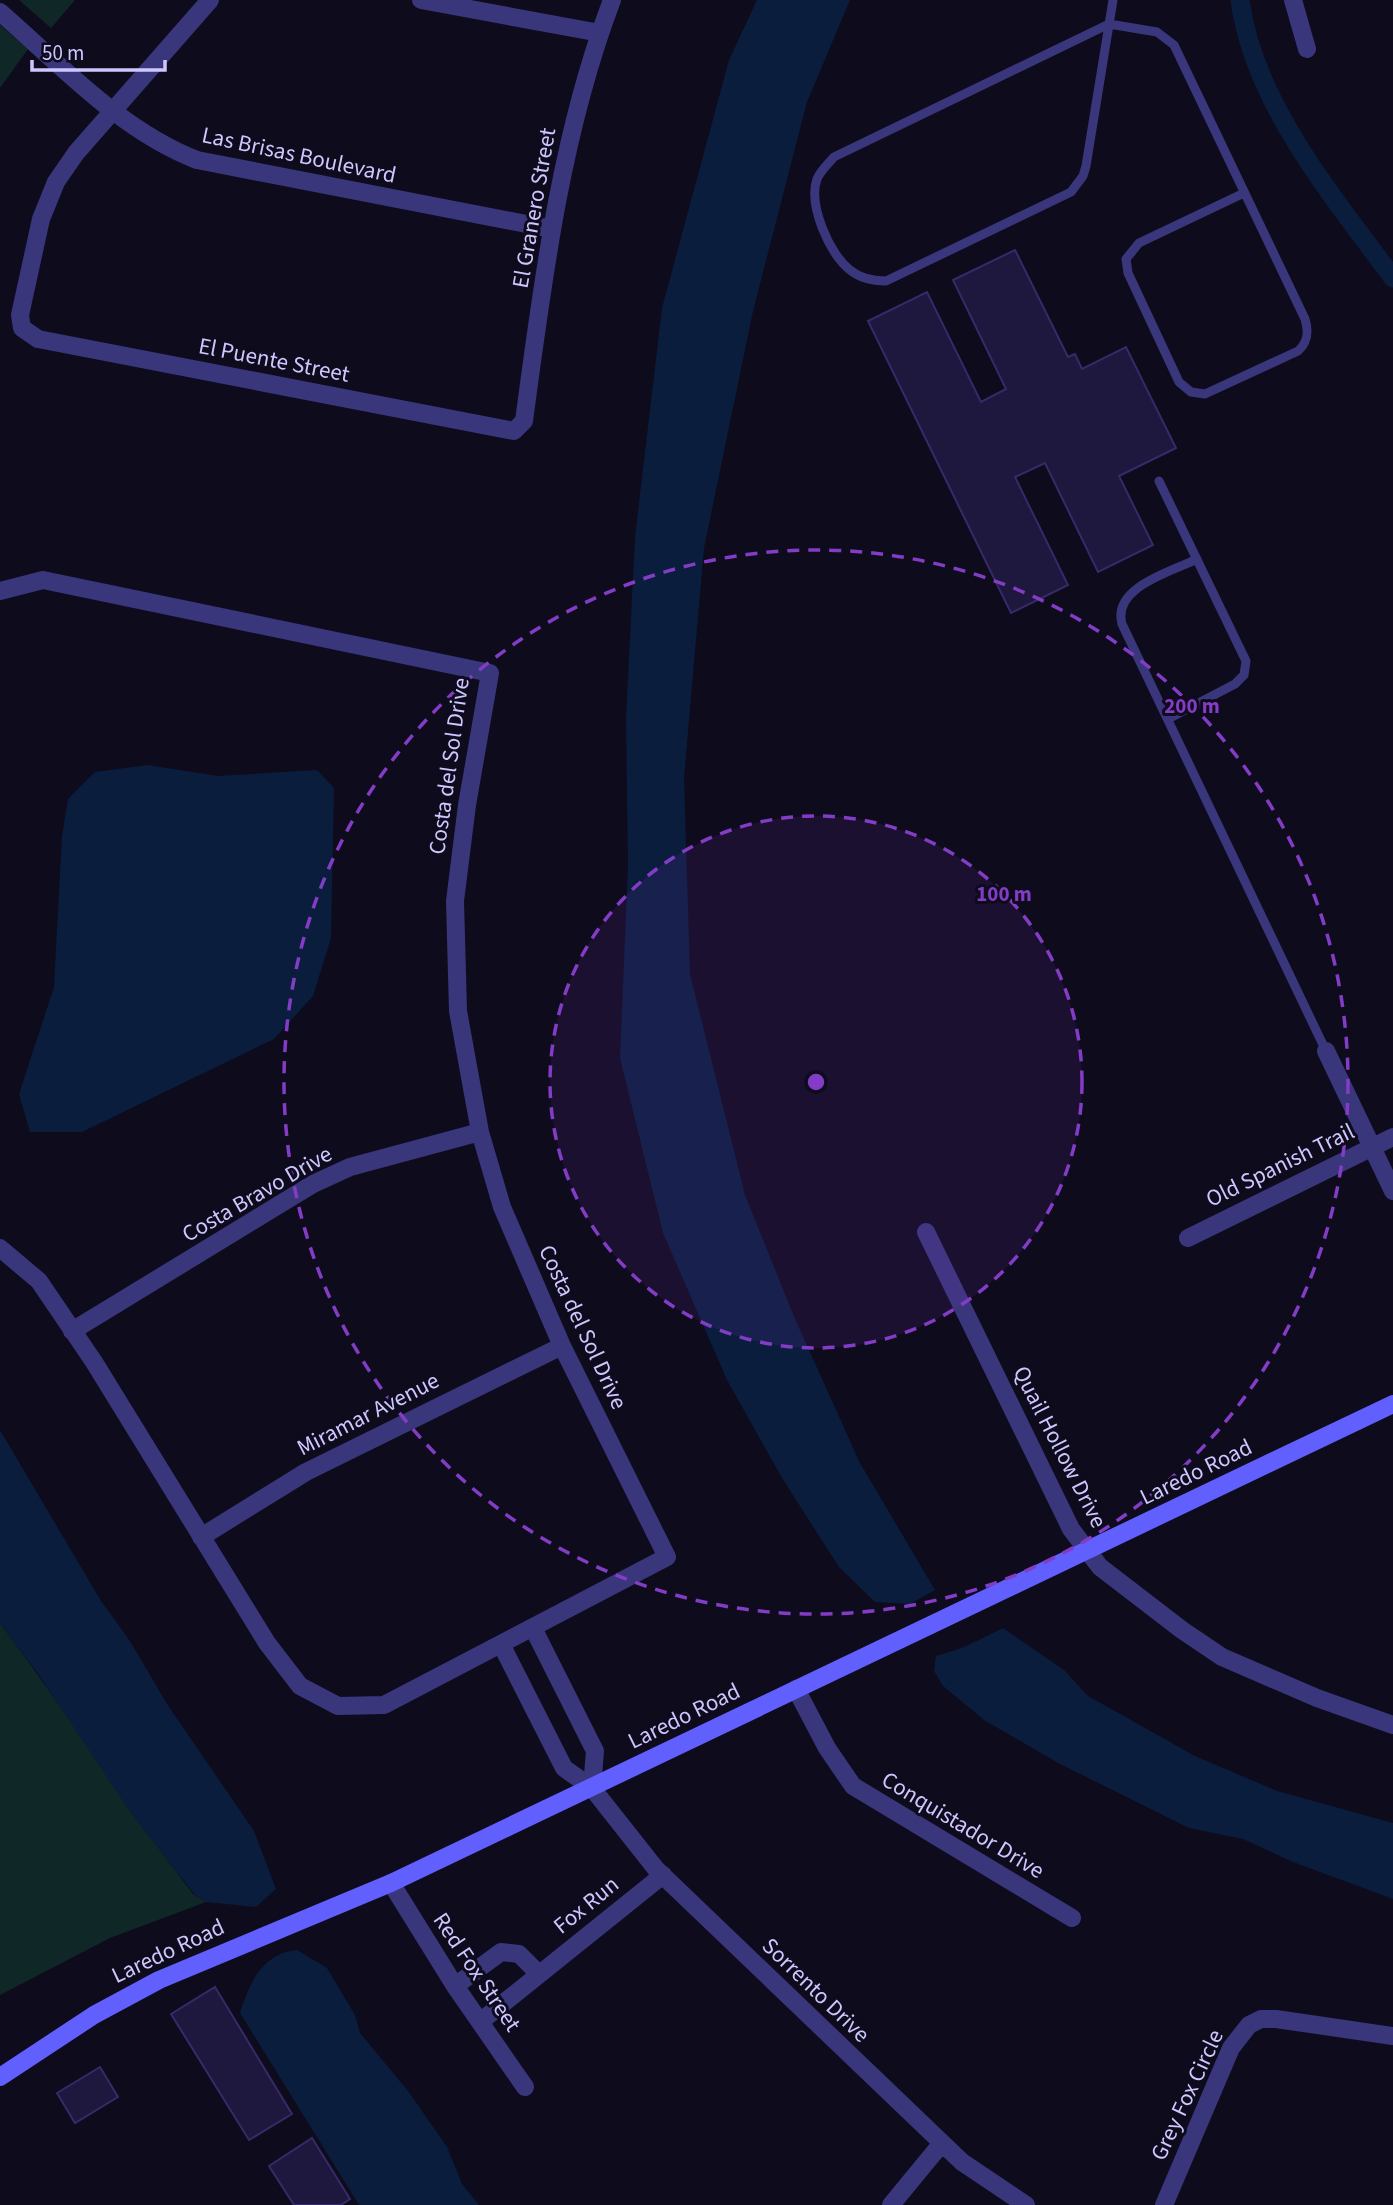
<svg xmlns="http://www.w3.org/2000/svg" width="1393" height="2205" font-family="'Source Sans 3',sans-serif">
	<style>
		.green { fill: #0f2726 }
		.water { fill: #0a1d3d }
		.lines { fill: none; stroke-linecap: round; stroke-linejoin: round }
		.canal { stroke: #0a1d3d; stroke-width: 19 }
		.building { fill: #1f183e; stroke: #362a6a; stroke-width: 2 }
		.lane { stroke: #39367c; stroke-width: 9 }
		.street { stroke: #39367c; stroke-width: 18 }
		.secondary { stroke: #625fff; stroke-width: 18 }
		.ring { fill: none; stroke: #833cc5; stroke-width: 3.5; stroke-dasharray: 12 9 }
		.labels { text-anchor: middle; dominant-baseline: central; stroke-width: 6; stroke-linejoin: round; paint-order: stroke }
		.street-label { font-size: 23px; fill: #cec7ff; stroke: #0e0b1d }
		.centre { fill: #833cc5; stroke: #0e0b1d; stroke-width: 3.5 }
		.ring-label { font-size: 21px; text-anchor: middle; font-weight: bold; fill: #833cc5; stroke: #0e0b1d; stroke-width: 6; stroke-linejoin: round; paint-order: stroke }
	</style>
	<rect width="100%" height="100%" fill="#0e0b1d"/>
	<path class="green" d="M19 0H75L51 28Z
		M0 25 28 49 0 88Z
		M0 1623C67 1712 126 1806 193 1894L206 1902 110 1938 0 1995Z"/>
	<path class="water" d="M757 0H850L807 102 753 311 704 548 684 778 690 974 745 1195 795 1319 860 1463 935 1590 910 1604 875 1602 839 1567 782 1478 727 1380 663 1233 620 1058 628 865 626 718 635 537 662 308 729 60Z
		M147 765 218 776 317 770 334 788 331 938 313 996 274 1039 82 1132H30L19 1094 54 987 62 836 68 799 95 772Z
		M0 1430 101 1601 130 1641 167 1704 254 1831 276 1889 256 1907 206 1902 194 1894 131 1813 39 1675 0 1623Z
		M1003 1628 1064 1670 1088 1696 1195 1756 1277 1791 1393 1823V1899L1293 1862 1243 1839 1189 1828 1060 1764 984 1720 943 1686 934 1671 936 1656 962 1648Z
		M297 1950 327 1968 355 2015 360 2033 408 2091 447 2147 462 2184 479 2205H359L240 2013C249 1984 262 1953 297 1950Z"/>
	<g class="lines">
		<path class="canal" d="M1240 0C1253 102 1334 198 1393 278"/>
	</g>
	<path class="building" d="M1015 250 1068 357 1075 354 1082 369 1126 347 1176 448 1119 476 1153 545 1098 572 1045 463 1015 477 1068 585 1011 613 868 321 927 292 981 402 1006 389 953 280Z
		M215 1987 292 2114 249 2140 171 2014Z
		M100 2067 118 2097 75 2123 57 2093Z
		M312 2138 350 2199 341 2205H294L269 2166Z"/>
	<g class="lines">
		<path class="lane" d="M1113 0 1086 166 1083 176 1071 192 886 281C873 281 861 279 850 270 829 254 808 204 817 179 821 170 828 164 834 157L1109 24 1157 32 1174 45 1305 319C1309 332 1308 342 1298 351L1205 394 1191 392 1179 382 1128 273 1126 259 1139 243 1244 193
			M1159 481 1246 661 1244 675 1235 684 1168 719
			M1197 559C1171 572 1112 587 1122 624L1326 1051"/>
		<path class="street" d="M210 0 76 153 56 182 41 219 20 315 22 328 38 339 514 431 524 421C543 279 561 134 612 0
			M421 0 600 33
			M1293 0 1307 49
			M0 12C61 65 120 130 197 160L552 229
			M0 591 43 580 490 673 467 805 455 901 458 1011 480 1132 502 1207 562 1346 667 1557 384 1705 338 1706 300 1686 267 1643 94 1362 39 1281 0 1248
			M1326 1051 1393 1191
			M926 1232 1071 1529 1100 1567 1182 1630 1222 1657 1317 1698 1393 1725
			M1188 1238 1393 1137
			M72 1331 313 1184 350 1167 480 1132
			M201 1537 306 1472 562 1346
			M533 1628 595 1751 592 1788
			M501 1644 564 1768 592 1788 656 1869 962 2162 1026 2205
			M796 1689 827 1748 853 1786 1072 1918
			M391 1883 455 1986 525 2087
			M455 1986 501 1952 519 1954 539 1974
			M480 2022 663 1875
			M891 2205 942 2143
			M1164 2205 1231 2048 1249 2025 1261 2019H1276L1393 2036"/>
		<path class="secondary" d="M0 2077 94 2015 159 1980 391 1883 1393 1404"/>
	</g>
	<circle cx="816" cy="1082" r="266" fill="#833cc5" fill-opacity=".12"/>
	<g class="ring">
		<circle cx="816" cy="1082" r="266"/>
		<circle cx="816" cy="1082" r="532"/>
	</g>
	<g class="labels">
		<g class="street-label">
			<text transform="translate(299 155) rotate(12)">Las Brisas Boulevard</text>
			<text transform="translate(534 208) rotate(-80)">El Granero Street</text>
			<text transform="translate(274 360) rotate(11)">El Puente Street</text>
			<text transform="translate(449 766) rotate(-82)">Costa del Sol Drive</text>
			<text transform="translate(1280 1165) rotate(-26)">Old Spanish Trail</text>
			<text transform="translate(257 1194) rotate(-30)">Costa Bravo Drive</text>
			<text transform="translate(583 1327) rotate(65)">Costa del Sol Drive</text>
			<text transform="translate(368 1414) rotate(-27)">Miramar Avenue</text>
			<text transform="translate(1060 1447) rotate(63)">Quail Hollow Drive</text>
			<text transform="translate(1196 1472) rotate(-26)">Laredo Road</text>
			<text transform="translate(684 1716) rotate(-26)">Laredo Road</text>
			<text transform="translate(963 1825) rotate(31)">Conquistador Drive</text>
			<text transform="translate(586 1905) rotate(-39)">Fox Run</text>
			<text transform="translate(168 1951) rotate(-25)">Laredo Road</text>
			<text transform="translate(477 1972) rotate(56)">Red Fox Street</text>
			<text transform="translate(816 1990) rotate(44)">Sorrento Drive</text>
			<text transform="translate(1187 2095) rotate(-65)">Grey Fox Circle</text>
		</g>
	</g>
	<circle cx="816" cy="1082" r="10" class="centre"/>
	<g class="ring-label">
		<text x="1192" y="713">200 m</text>
		<text x="1004" y="901">100 m</text>
	</g>
	<path d="M32 60v10h133v-10" fill="none" stroke="#cec7ff" stroke-width="3.5"/>
	<text x="42" y="60" font-size="21" fill="#cec7ff" stroke="#0e0b1d" stroke-width="5" paint-order="stroke">50 m</text>
</svg>
